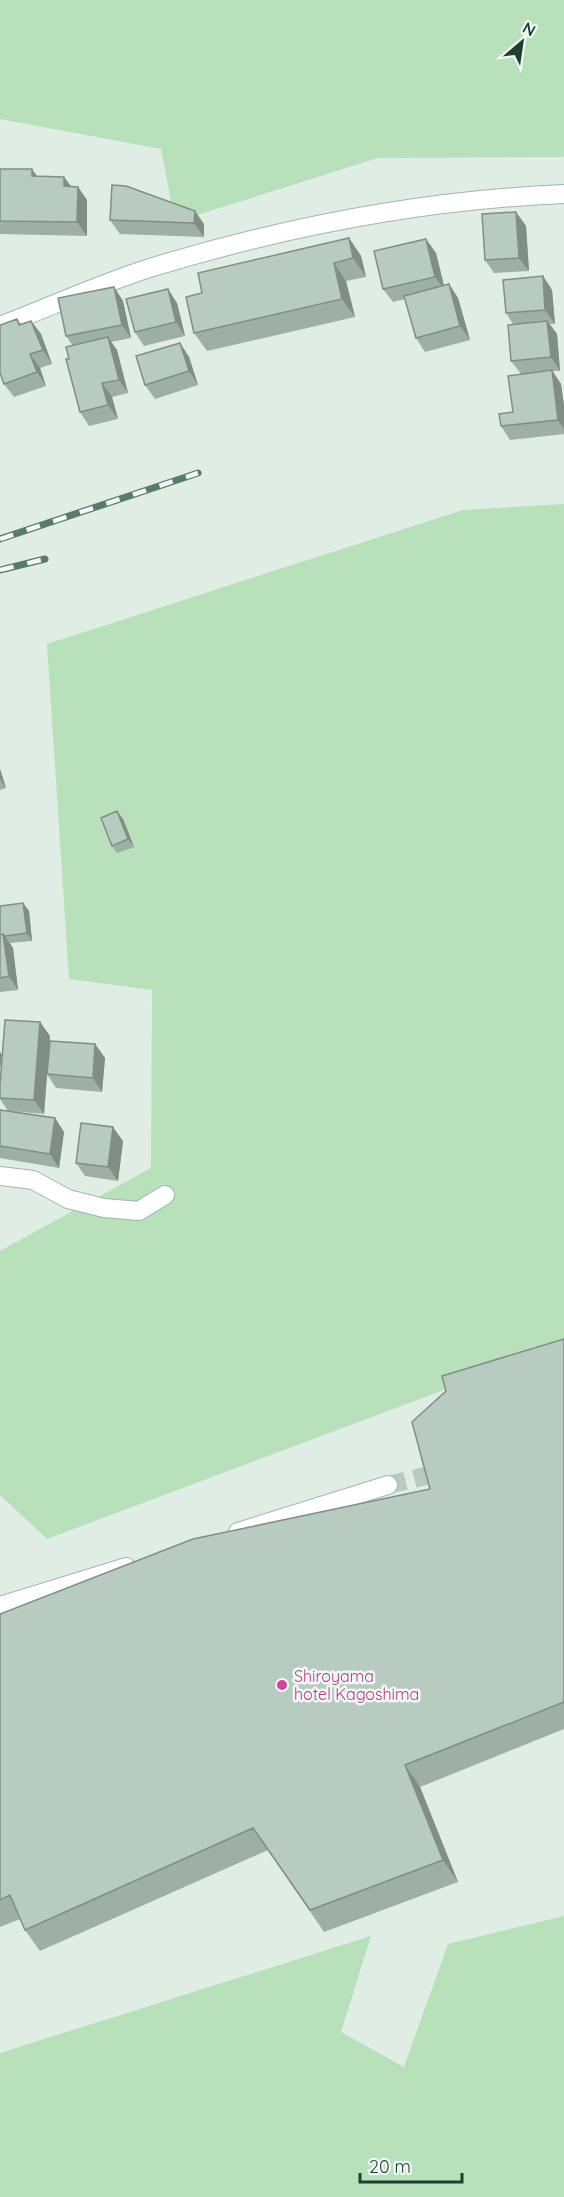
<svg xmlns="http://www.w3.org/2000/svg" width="564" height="2197" font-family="Quicksand,sans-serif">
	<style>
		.green { fill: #b7e0bb }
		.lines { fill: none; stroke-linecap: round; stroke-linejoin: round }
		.minor-tunnel { stroke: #b9cac1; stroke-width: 18; stroke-dasharray: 18 9; stroke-linecap: butt }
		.minor-casing { stroke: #a2b5ab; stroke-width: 20 }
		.minor { stroke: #fff; stroke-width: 18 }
		.rail-casing { stroke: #5a7a6c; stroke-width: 7 }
		.rail { stroke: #f1f9f4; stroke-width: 4.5; stroke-dasharray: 14; stroke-linecap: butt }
		.wall { fill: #9eafa5 }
		.shaded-wall { fill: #818e86 }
		.building { fill: #b8cbc0; stroke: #818e86; stroke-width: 1.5 }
		.hotel-dot { fill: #d1479c; stroke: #f1f9f4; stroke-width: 2 }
		.labels { text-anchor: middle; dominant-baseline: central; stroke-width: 5; stroke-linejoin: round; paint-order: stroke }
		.hotel-label { font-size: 16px; fill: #b23c85; stroke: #f1f9f4; text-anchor: start }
	</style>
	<rect width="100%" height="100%" fill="#e0ede5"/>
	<path class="green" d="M0 0H564V157L378 158 175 222 161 149 0 119Z
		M564 504V1345L47 1539 0 1495V1251L151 1168 152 990 69 979 47 644 463 510Z
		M564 1916V2197H0V2053L371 1936 341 2032 404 2067 448 1944Z"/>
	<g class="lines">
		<path class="minor-tunnel" d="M388 1485 450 1470"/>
		<g class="minor-casing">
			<path id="minor" d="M0 326C50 307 101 283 153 267 288 226 423 200 564 194
				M0 1176 33 1180 68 1199 104 1208 139 1211 165 1195
				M238 1532 388 1485
				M0 1606 126 1567"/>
		</g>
		<use href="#minor" class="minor"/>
		<g class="rail-casing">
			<path id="rail" d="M0 539 198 473
				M0 570 45 559"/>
		</g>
		<use href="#rail" class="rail"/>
	</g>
	<path class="wall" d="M0 169 37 176 71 186 78 187 87 200V236L0 234Z
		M112 185 204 224V237L120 234 110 220Z
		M516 212 526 226 529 271 494 273 485 260Z
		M349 238 361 256 366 277 346 281 355 317 207 351 194 333 202 293Z
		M436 253 444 286 449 284 458 298 470 340 425 352 416 338 405 299 393 302 383 289Z
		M543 276 552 290 555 324H550L557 334 560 371H552L561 384 564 406V434L510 440 501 426 513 412 521 374 511 361 513 324 506 313Z
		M114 287 123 301 131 338 111 342 117 350 128 393 112 397 118 419 89 426 80 412 69 359 73 346 66 336Z
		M177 303 185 336 144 346 135 332Z
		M17 319 21 324 31 321 41 334 52 364 40 368 46 386 14 397 4 384Z
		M180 343 189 357 198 385 155 399 145 385Z
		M0 769 6 788 0 790Z
		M123 819 134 847 117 853 112 846Z
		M23 903 29 911 32 941 10 943 13 948 18 990 0 992V906Z
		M40 1022 50 1036 44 1114 11 1111 55 1118 64 1132 59 1168 0 1158V1110L8 1111 0 1099V1085Z
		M95 1044 105 1058 102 1092 56 1088 47 1074Z
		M123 1141 118 1181 85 1176 76 1163Z
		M564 1339V1729L420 1787 458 1882 324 1932 268 1850 40 1951 25 1930 20 1919 0 1927V1614L430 1489Z"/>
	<path class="shaded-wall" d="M32 169 42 183 32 176Z
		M64 177 74 190 64 186Z
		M78 187 87 200V236L77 222Z
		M195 211 204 224V237L194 223Z
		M516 212 526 226 529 271 519 258Z
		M349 238 361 256 366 277 353 258Z
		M426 239 436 253 445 290 435 277Z
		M334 263 346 281 355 317 342 299Z
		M543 276 552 290 555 324 545 310Z
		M449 284 458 298 470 340 460 326Z
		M114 287 123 301 131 338 122 325Z
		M168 289 177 303 185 336 176 322Z
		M31 321 41 334 52 364 43 350Z
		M547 321 557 334 560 371 551 357Z
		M108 337 117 350 128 393 119 380Z
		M180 343 189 357 198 385 189 371Z
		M30 354 40 368 46 386 37 372Z
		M552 370 561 384 564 406V429L558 420Z
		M102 383 112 397 118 419 108 405Z
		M0 769 6 788 0 779Z
		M117 811 123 819 134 847 128 839Z
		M23 903 29 911 32 941 27 933Z
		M3 934 13 948 18 990 9 976Z
		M40 1022 50 1036 44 1114 34 1100Z
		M95 1044 105 1058 102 1092 93 1078Z
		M0 1052 2 1055 0 1069Z
		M55 1118 64 1132 59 1168 50 1154Z
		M113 1127 123 1141 118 1181 108 1167Z
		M405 1765 420 1787 458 1882 443 1860Z"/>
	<path class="building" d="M0 169H32V176L64 177V186L78 187 77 222 0 221Z
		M112 185 126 186 195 211 194 223 110 220Z
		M516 212 519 258 485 260 482 214Z
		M349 238 353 258 334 263 342 299 194 333 186 297 202 293 198 273Z
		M426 239 435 277 383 289 374 251Z
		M543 276 545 310 506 313 503 280Z
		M449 284 460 326 416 338 404 296Z
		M114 287 122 325 66 336 58 298Z
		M168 289 176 322 135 332 126 299Z
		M17 319 19 325 31 321 43 350 30 354 37 372 4 384 0 373V325Z
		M547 321 551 357 511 361 508 325Z
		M108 337 119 380 102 383 108 405 80 412 66 359H69L66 347Z
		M180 343 189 371 145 385 136 356Z
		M552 370 558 420 501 426 499 414 513 412 508 376Z
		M117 811 128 839 112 846 101 818Z
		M23 903 27 933 5 936 3 934 0 935V906Z
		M3 934 9 976 0 978V935Z
		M5 1020 40 1022 34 1100 0 1098V1085Z
		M50 1041 95 1044 93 1078 47 1074Z
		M0 1110 55 1118 50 1154 0 1146Z
		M81 1123 113 1127 108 1167 76 1163Z
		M564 1339V1702L405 1765 443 1860 310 1910 253 1828 25 1930 10 1895 0 1900V1614L193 1539 430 1489 412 1422 446 1391 442 1376Z"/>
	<circle class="hotel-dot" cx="282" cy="1685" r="6"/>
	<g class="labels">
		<g class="hotel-label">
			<text x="294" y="1676">Shiroyama<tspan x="294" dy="18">hotel Kagoshima</tspan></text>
		</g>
	</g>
	<g transform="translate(522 42) rotate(29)" stroke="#f1f9f4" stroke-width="4.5" paint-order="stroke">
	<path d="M0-4.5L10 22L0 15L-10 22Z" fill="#1f3f31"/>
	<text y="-9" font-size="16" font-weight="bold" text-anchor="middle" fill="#1f3f31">N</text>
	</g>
	<path d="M360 2173v9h102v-9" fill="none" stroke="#1f3f31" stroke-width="3"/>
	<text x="369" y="2173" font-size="18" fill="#1f3f31" stroke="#f1f9f4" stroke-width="4.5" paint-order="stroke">20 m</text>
</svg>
